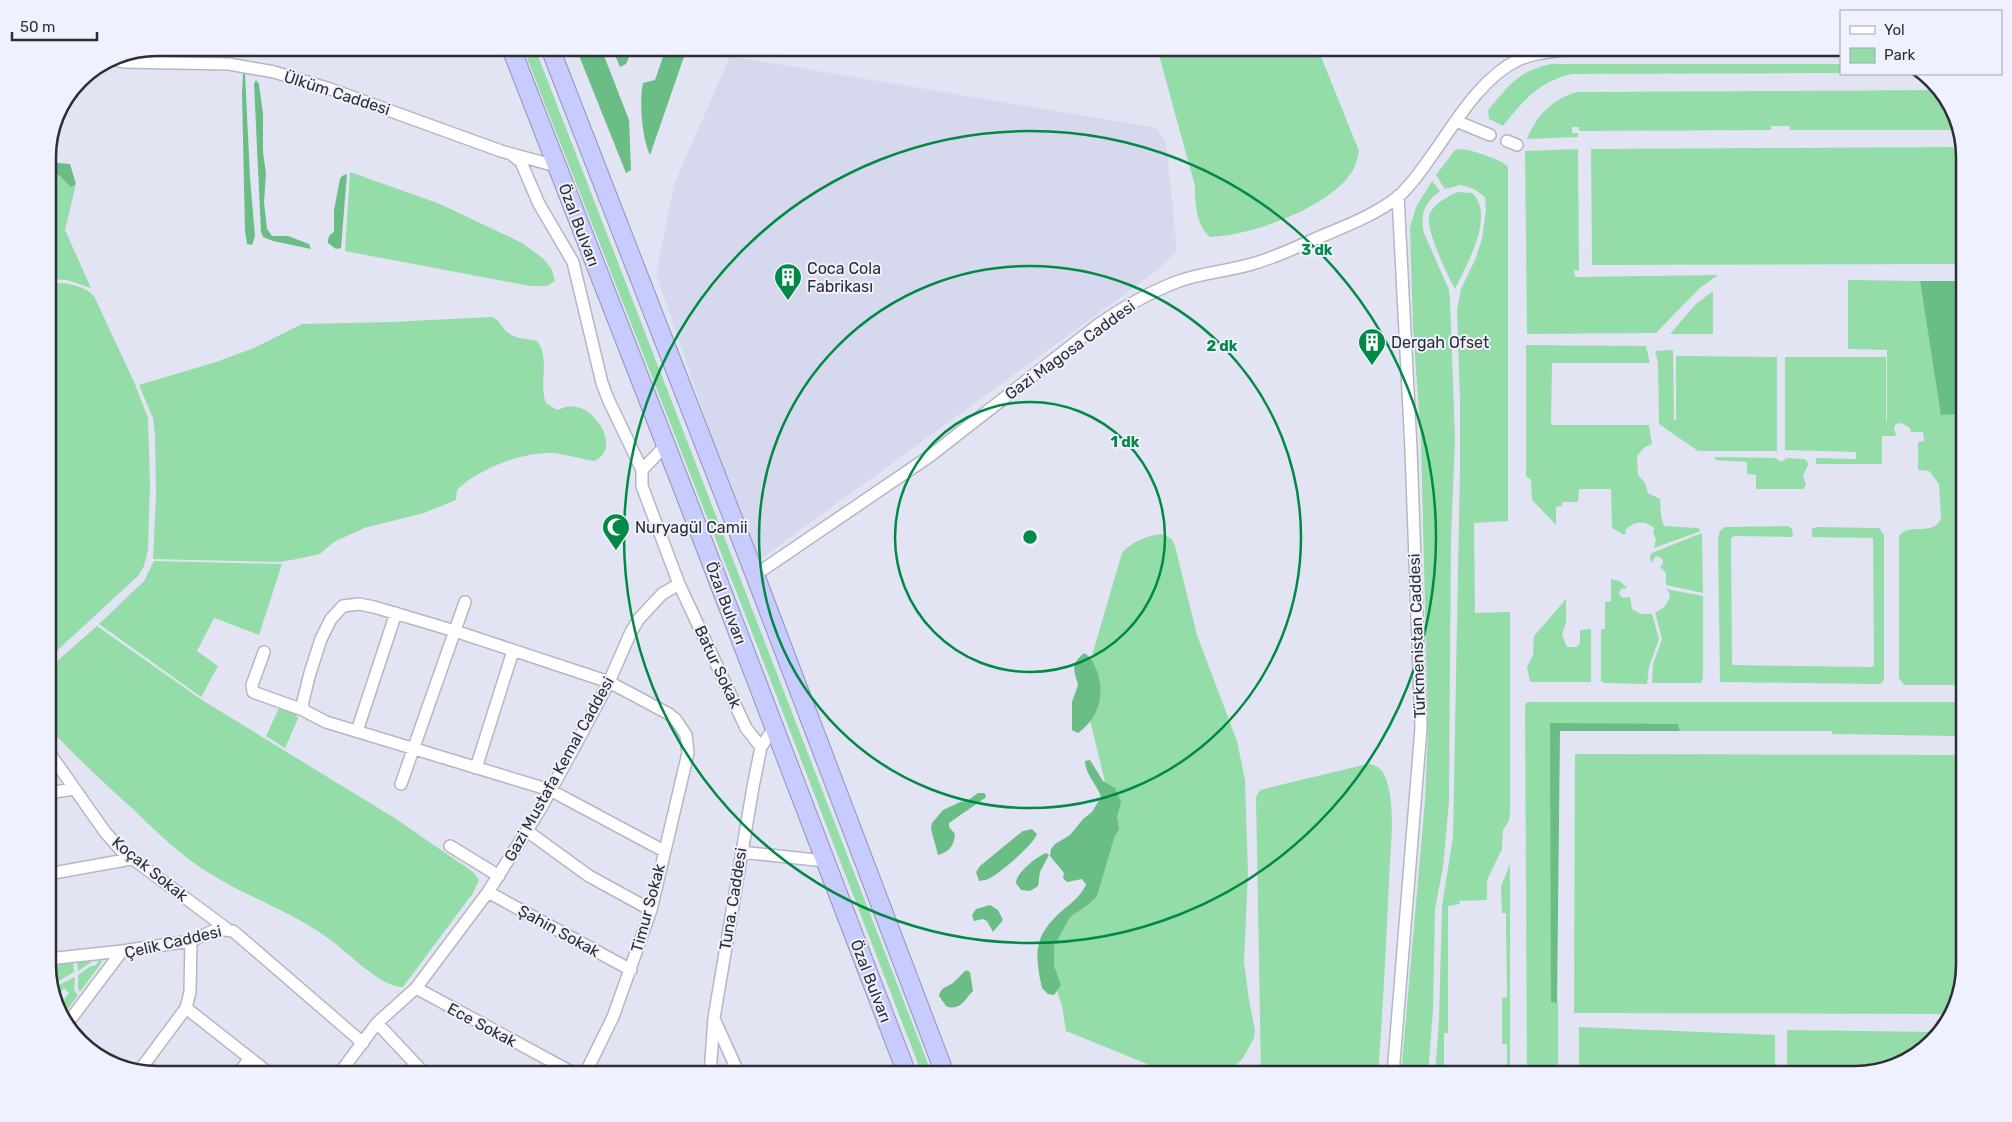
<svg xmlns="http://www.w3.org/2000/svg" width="2012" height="1122" font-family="Rubik,sans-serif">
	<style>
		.built { fill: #d6d8ee }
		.green { fill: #95dda8 }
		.forest { fill: #6abd84 }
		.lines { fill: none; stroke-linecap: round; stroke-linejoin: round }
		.minor-casing { stroke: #b5b6c5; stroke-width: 14 }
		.highway-casing { stroke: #9294b7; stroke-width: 20 }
		.minor { stroke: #fff; stroke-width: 11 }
		.highway { stroke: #c8cbfd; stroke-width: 18 }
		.ring { fill: none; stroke: #018946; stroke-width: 2.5 }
		.labels { text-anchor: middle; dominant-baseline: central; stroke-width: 4; stroke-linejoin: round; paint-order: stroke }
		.street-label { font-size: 16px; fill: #2d2e34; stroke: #f0f1fe }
		.poi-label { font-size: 16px; fill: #2d2e34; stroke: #f0f1fe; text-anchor: start }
		.rim { fill: none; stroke: #2d2e34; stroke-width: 2.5 }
		.centre { fill: #018946; stroke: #f0f1fe; stroke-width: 2.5 }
		.ring-label { font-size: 15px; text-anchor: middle; font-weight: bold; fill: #018946; stroke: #f0f1fe; stroke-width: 4; stroke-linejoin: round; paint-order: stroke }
	</style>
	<rect width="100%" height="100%" fill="#e2e4f4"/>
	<path class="built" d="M730 56 1157 128 1166 142 1177 251 1155 272 755 563 656 274 674 185Z"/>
	<path class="green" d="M523 48H535L932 1074H922L743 609Z
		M1157 48H1327L1320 54 1359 151C1357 160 1355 169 1349 176 1324 209 1250 236 1210 237 1196 225 1195 203 1195 186Z
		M1551 64H1841V73L1572 74C1538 82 1524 100 1503 126L1489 119 1488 110C1510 85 1516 72 1551 64Z
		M1938 90 1950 102 1958 130H1790V126H1771V130L1579 131V127H1572V133H1578V137L1527 139C1537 115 1552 99 1577 92Z
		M1963 147 1964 264 1592 265 1591 149Z
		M1461 149C1471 150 1502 159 1508 167V521L1474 523 1475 613 1510 612V811L1509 821 1503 830 1502 849 1487 880V900L1459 901 1460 904 1448 906V1033H1444V1074H1435L1439 1020 1442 907 1453 836 1460 466V401L1457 310 1461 289 1475 260 1482 239 1486 209 1485 197 1474 189 1461 185 1445 189 1436 175 1455 150Z
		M1578 149 1579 271 1574 270 1575 277 1718 275 1700 288 1656 333 1527 334 1525 151Z
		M48 171 76 184 65 230 91 288 67 280 48 279Z
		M350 172 440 204 522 243 544 259 552 270 555 281 547 286H530L345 251Z
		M1432 181 1440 191C1424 203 1420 214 1424 233L1449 290 1450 299 1455 439 1451 539 1449 802 1443 867 1435 909 1433 1010 1428 1074H1401L1425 801 1428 730 1421 441 1413 328 1410 228 1416 207Z
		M1457 192 1472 193C1496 215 1466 266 1455 289 1448 276 1423 226 1430 213 1435 203 1447 197 1457 192Z
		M1848 280 1920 281 1942 415 1964 414V685H1904L1899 678V536C1910 522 1931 537 1941 519L1939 484 1929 471 1918 470V442L1924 441 1923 432H1911L1910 428 1902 423 1896 424 1894 428 1896 436H1882V464H1816V458L1856 459V452L1785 450V357H1886V421H1887V350L1848 349Z
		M48 282C65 283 82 284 94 296L135 384 148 418 150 483 148 550 144 566 139 575 48 659Z
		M1713 291V334H1670L1696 304Z
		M492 317C500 320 500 325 506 331 515 340 526 338 537 341 551 360 538 382 546 403L557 410C563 408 570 405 576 407 598 410 621 450 594 461 580 459 566 454 552 453 522 452 478 469 457 490L456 500 424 513 364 528 334 542 320 554 297 559 280 562 153 559 156 495 155 434 153 418 139 385 216 362 254 348 302 324 390 322Z
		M1526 345 1646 346 1650 363H1552L1551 425H1649L1652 444 1645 447 1637 456 1638 475 1645 483 1648 493 1660 499 1661 516 1664 526 1698 528 1701 531 1654 548 1656 540 1653 532 1654 528C1644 520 1634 521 1625 530L1626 532 1624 535 1612 528 1611 489H1579L1578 502H1562V506L1556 507V525L1532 500 1531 480 1526 476Z
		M1673 350 1674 420H1676V356L1777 357V451H1698L1659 424 1658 363 1655 351Z
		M1715 457 1775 458 1781 462 1787 458 1804 459 1807 461 1808 465 1803 475 1806 485 1803 489H1756V475L1747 474V462L1715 460Z
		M1788 526 1792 529 1793 537 1735 536 1731 538 1732 663 1733 665 1872 667 1874 665 1873 538 1812 537V529L1816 527 1879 528 1884 535V679L1881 684 1720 682 1718 539 1720 531 1725 527Z
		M1702 533 1703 593 1666 585V573L1660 567 1663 563 1662 558 1656 556 1651 563 1650 556 1652 553Z
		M1161 534 1172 539 1175 546 1197 635 1237 741 1245 780 1248 873 1244 962 1249 1000 1255 1030 1254 1038 1243 1058 1229 1072 1220 1074H1172L1066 1031 1062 1006 1047 961 1049 942 1091 892 1110 802 1089 716V686L1093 652 1122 553C1131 542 1146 536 1161 534Z
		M154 561 282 564 259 635 214 618 197 651 218 666 201 697 99 624 144 581Z
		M1611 579 1620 581 1627 588 1621 589 1619 594 1623 598 1630 597 1632 609 1641 614H1652L1659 639 1649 667 1647 684 1604 683 1601 681V629H1605V602L1611 601Z
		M1666 589 1703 596V678L1701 683H1652L1653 664 1662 639 1655 612C1663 610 1669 603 1670 594Z
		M1566 599V623L1562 635 1567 647H1577L1580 643V630L1591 629V682H1530L1527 667 1533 655 1534 636Z
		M97 626 202 700 396 819 473 872 479 880 473 893 403 987C382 989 344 948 325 936 291 912 250 898 214 876 184 859 160 835 135 811 106 785 77 758 50 729L48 725V669Z
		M1529 702H1962L1963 730 1961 734 1956 736 1833 734 1831 731H1680L1678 724H1551L1552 1002H1558V1074H1527L1525 708 1526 703Z
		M279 708 296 714 298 719 285 748 266 736Z
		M1575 754 1964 755V965L1951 1014 1574 1013Z
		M1367 764C1378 764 1385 772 1387 782 1396 811 1390 851 1389 881 1386 946 1383 1010 1378 1074H1261L1256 797 1260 790Z
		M1510 864V1074H1507V1044H1502V998L1507 997 1506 913H1502L1501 887Z
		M99 957 102 962 80 992 78 988V975L91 966H95L98 962 95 958 92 959 90 963 78 971 77 959Z
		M73 960 74 972 55 983 53 977 56 973 55 968H48V963Z
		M75 977 74 990 78 995 62 1017 53 989 64 1000 69 993 64 988 61 992 55 987Z
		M1579 1027 1775 1035V1074H1579Z
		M1787 1030 1937 1032 1910 1060 1855 1074H1787Z"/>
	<path class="forest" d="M576 48H601L629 120 631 170 626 173Z
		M612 48H633L626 64 620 67Z
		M666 48H687L650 155C642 139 639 101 643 83L655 80Z
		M243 74H245L250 177 254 225 255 236 252 245 247 244 245 231 242 94Z
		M256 80 259 84 263 114V152L266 174 264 202 267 229 272 236H288L309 244 311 249 273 241 263 237 261 232 254 84Z
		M48 162 70 164 76 184 71 187 60 176 48 172Z
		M347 174 341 248 336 249 328 243C328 237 329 235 334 232V210L340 179 342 176Z
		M1920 281H1964V414L1941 415Z
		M1084 653C1092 657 1094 664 1097 671 1105 695 1099 718 1078 733L1072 730V702L1078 685C1074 669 1070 665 1084 653Z
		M1550 723 1678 724 1680 731H1560L1557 1003 1551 1002Z
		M1090 760 1103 781 1115 788 1121 802 1117 817 1119 829 1114 838 1097 896 1089 904 1070 917 1054 946V966L1061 985 1054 995 1048 994 1042 988C1034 952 1034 935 1063 910 1073 902 1080 896 1086 885L1082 879 1067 882 1063 878 1064 873 1050 856 1051 849 1055 844 1070 835 1083 819 1092 812 1101 797C1097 784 1085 774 1085 761Z
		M978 793H984L986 795 985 798 949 823V827L955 834C954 846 949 852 938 855L931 829 932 823 943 810 960 802 967 801Z
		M1032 829 1037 834C1034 844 1000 873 990 878 987 880 983 880 979 881L976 872 980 866 1019 834 1023 831Z
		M1046 853 1049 855 1040 872 1038 886 1030 891 1021 890 1016 883C1016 873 1036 857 1046 853Z
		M990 905 998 910 1003 920 993 932 987 921 983 919 974 921 972 915 976 909Z
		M966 970 970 972 973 991C965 999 960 1012 946 1006L939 996C941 986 947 988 954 982 958 978 962 974 966 970Z"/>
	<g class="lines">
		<g class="minor-casing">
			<path id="minor" d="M110 59 125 62 229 64 274 72 330 89 501 151 556 166
				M1456 121 1490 135
				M1507 141 1517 145
				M512 155 521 162 539 204 573 262 602 383 608 399 642 470
				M666 445 642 470V486L679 584 746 728 761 747
				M755 575 930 456 1099 324C1124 307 1150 292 1179 281 1202 273 1228 271 1252 264 1274 258 1295 248 1315 239 1343 227 1376 215 1399 196 1411 185 1421 171 1430 158 1454 125 1480 78 1518 60 1533 53 1549 52 1565 50L1805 48
				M264 652 252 685 253 692 303 710 326 722 550 790 664 851
				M303 710V701L310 673 321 639 331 619 343 606 359 604 374 607 455 631 609 682 669 714 676 720 686 735 688 753 651 910 613 1017 585 1074
				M357 731 396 613
				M48 751 105 832 121 850 227 929
				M476 768 513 651
				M401 784 465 602
				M48 793 74 789
				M527 831 589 876 651 910
				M450 846 499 876
				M741 852 825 861
				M48 874 131 859
				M488 892 631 970
				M48 959 122 951
				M416 988 575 1074
				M186 1008 270 1074
				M715 1021 739 1074
				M377 1023 425 1074
				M67 1024 122 951 191 941 217 929 233 931 363 1043
				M140 1070 186 1008 190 992 191 941
				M238 1074 250 1058
				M339 1074 377 1023 416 988 488 892 541 808 583 731 609 682 630 634 638 620 662 594 679 584
				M710 1074 714 1018 753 787 761 747 774 728
				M1393 1074 1421 728 1411 449 1398 196"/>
		</g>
		<g class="highway-casing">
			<path id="highway" d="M511 48 683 489 907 1074
				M550 48 755 575 945 1074"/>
		</g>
		<use href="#minor" class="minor"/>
		<use href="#highway" class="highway"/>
	</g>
	<g class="ring">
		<circle cx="1030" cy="537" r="135"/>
		<circle cx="1030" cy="537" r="271"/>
		<circle cx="1030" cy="537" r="406"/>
	</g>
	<defs>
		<g id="building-pin" transform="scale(1.4375)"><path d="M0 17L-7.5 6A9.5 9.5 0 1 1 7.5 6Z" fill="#018946" stroke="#f0f1fe"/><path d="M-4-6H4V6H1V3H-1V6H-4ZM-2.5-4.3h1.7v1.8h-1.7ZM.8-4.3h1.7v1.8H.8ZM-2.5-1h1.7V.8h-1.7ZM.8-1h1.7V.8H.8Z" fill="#fff"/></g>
		<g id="mosque-pin" transform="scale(1.4375)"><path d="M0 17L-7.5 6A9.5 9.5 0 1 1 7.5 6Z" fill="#018946" stroke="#f0f1fe"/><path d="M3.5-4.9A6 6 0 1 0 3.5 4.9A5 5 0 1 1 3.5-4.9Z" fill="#fff"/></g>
	</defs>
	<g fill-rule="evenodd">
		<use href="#building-pin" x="788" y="277"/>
		<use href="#building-pin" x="1372" y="342"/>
		<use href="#mosque-pin" x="616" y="527"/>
	</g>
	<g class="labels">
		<g class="street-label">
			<text transform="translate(337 93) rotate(18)">Ülküm Caddesi</text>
			<text transform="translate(579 225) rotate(69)">Özal Bulvarı</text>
			<text transform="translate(1070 350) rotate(-36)">Gazi Magosa Caddesi</text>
			<text transform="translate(726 603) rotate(69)">Özal Bulvarı</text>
			<text transform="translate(1417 636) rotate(-92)">Türkmenistan Caddesi</text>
			<text transform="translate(718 667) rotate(65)">Batur Sokak</text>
			<text transform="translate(559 769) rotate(-61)">Gazi Mustafa Kemal Caddesi</text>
			<text transform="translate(150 869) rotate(39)">Koçak Sokak</text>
			<text transform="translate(733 899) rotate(-81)">Tuna. Caddesi</text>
			<text transform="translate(648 908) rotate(-75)">Timur Sokak</text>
			<text transform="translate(559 931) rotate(29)">Şahin Sokak</text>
			<text transform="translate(173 942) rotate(-13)">Çelik Caddesi</text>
			<text transform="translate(871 981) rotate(69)">Özal Bulvarı</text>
			<text transform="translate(482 1025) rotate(28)">Ece Sokak</text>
		</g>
		<g class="poi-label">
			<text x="807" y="268">Coca Cola<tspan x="807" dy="18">Fabrikası</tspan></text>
			<text x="1391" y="342">Dergah Ofset</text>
			<text x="635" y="527">Nuryagül Camii</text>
		</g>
	</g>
	<path d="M0 0H2012V1122H0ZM157 56H1855A101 101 0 0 1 1956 157V965A101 101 0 0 1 1855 1066H157A101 101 0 0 1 56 965V157A101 101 0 0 1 157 56Z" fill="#f0f1fe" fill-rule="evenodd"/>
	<path class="rim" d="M157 56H1855A101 101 0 0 1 1956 157V965A101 101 0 0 1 1855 1066H157A101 101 0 0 1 56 965V157A101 101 0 0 1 157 56Z"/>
	<circle cx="1030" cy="537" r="8" class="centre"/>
	<g class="ring-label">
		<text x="1317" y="255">3 dk</text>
		<text x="1222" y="351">2 dk</text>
		<text x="1125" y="447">1 dk</text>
	</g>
	<rect x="1840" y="10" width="162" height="65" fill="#f0f1fe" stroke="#a2a3ad"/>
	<rect x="1850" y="26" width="25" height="8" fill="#ffffff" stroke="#a2a3ad"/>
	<text x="1884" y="35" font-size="15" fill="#2d2e34">Yol</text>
	<rect x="1850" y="48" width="25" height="15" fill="#95dda8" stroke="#a2a3ad"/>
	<text x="1884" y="60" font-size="15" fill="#2d2e34">Park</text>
	<path d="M12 32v8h85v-8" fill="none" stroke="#2d2e34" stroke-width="2.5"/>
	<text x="20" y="32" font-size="15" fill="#2d2e34" stroke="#f0f1fe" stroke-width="4" paint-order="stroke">50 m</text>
</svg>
